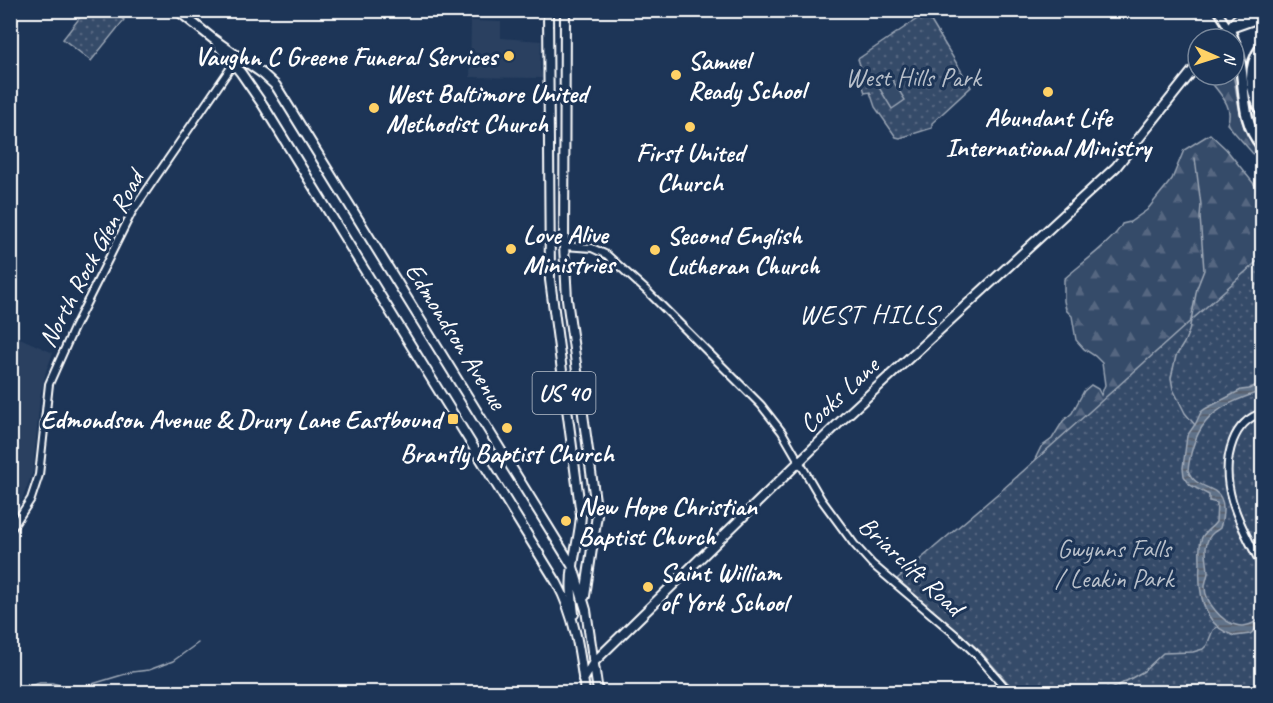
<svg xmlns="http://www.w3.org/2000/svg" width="1273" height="703" font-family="Caveat,sans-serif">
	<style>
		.built { fill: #2a4161 }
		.forest { fill: url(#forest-firs); stroke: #9aa5b4; stroke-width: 1.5 }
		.park { fill: url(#park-dots); stroke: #9aa5b4; stroke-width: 1.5 }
		.pitch { fill: #364b69; stroke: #9aa5b4; stroke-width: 1.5 }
		.water { fill: url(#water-rules); stroke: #a0aab8; stroke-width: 1.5 }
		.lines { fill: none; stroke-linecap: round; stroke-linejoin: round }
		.stream { stroke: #a0aab8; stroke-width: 1.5 }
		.minor-casing { stroke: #fff; stroke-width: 10 }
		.major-casing { stroke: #fff; stroke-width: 12 }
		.highway-casing { stroke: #fff; stroke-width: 14 }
		.minor { stroke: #1d3557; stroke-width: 6 }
		.major { stroke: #1d3557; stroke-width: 8 }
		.highway { stroke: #1d3557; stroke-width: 9 }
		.poi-dot { fill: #ffd166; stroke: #1d3557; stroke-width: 2 }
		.labels { text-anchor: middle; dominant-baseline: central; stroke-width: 6; stroke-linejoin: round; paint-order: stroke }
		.shield { fill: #1d3557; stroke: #bbc2cd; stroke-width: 1.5 }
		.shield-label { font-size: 24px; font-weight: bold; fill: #fff }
		.poi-label { font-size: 26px; font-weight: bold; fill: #fff; stroke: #1d3557; text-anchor: start }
		.park-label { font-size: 26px; fill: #b9c0ca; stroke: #1d3557 }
		.street-label { font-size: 26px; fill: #fff; stroke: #1d3557 }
		.neighbourhood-label { font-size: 27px; letter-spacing: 1.5px; fill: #fff; stroke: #1d3557 }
	</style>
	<defs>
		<pattern id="forest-firs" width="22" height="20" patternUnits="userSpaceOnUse" patternTransform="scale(1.5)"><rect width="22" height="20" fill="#364b69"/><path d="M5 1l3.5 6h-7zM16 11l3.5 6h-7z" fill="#546680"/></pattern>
		<pattern id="park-dots" width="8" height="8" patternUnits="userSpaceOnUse" patternTransform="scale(1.5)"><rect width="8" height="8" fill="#364b69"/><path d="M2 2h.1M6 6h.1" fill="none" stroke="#546680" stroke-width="1.8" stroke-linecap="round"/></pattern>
		<pattern id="water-rules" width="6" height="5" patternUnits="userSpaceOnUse" patternTransform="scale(1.5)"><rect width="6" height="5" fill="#617289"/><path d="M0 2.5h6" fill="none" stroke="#555d67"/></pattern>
	</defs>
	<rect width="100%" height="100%" fill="#1d3557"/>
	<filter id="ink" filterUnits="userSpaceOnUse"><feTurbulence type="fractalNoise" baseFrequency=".0167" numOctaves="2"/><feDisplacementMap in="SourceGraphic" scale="12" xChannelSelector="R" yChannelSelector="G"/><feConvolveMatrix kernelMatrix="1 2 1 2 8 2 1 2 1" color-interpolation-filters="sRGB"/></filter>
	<g filter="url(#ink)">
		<path class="built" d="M471 21 501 22V38L541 41 540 69 543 78 470 77Z
			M11 334 53 353 46 371 40 396 33 471 21 502 11 519Z"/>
		<path class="forest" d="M1206 75H1233C1238 94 1238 118 1248 135 1254 147 1263 150 1262 164L1227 124C1236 105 1215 90 1206 75Z
			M1210 134 1226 149 1262 194V382L1209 406 1262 692 1029 471 1041 447 1052 439 1063 421 1072 413 1084 391 1091 385 1098 389 1101 395 1105 385 1102 363 1095 356 1084 349 1076 340 1072 316 1066 310 1064 301V279C1077 267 1116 239 1122 224L1130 222 1147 210 1172 179 1184 150Z"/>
		<path class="park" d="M85 11H112L124 20 91 61 63 39Z
			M926 13 971 87 932 123V128L900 138 896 137 875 107 870 92 865 93 859 73 862 71 858 59Z
			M1262 257V411L1246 419 1226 463 1225 483 1234 514 1262 570V692H1016L980 651 897 579 1002 490Z
			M1262 416V557C1253 538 1241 518 1234 497 1226 469 1231 427 1262 416Z"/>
		<path class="pitch" d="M888 73 905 100 892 109 875 81Z"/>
		<path class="water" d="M1262 382V391C1216 406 1194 420 1188 470 1197 497 1234 477 1220 528 1218 530 1215 531 1213 533 1201 543 1208 561 1208 573 1207 578 1205 583 1205 587 1205 602 1222 622 1236 625 1246 628 1254 623 1262 618V628H1258L1250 634 1235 636C1202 626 1198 592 1200 563 1200 556 1199 547 1201 540 1203 532 1211 529 1216 522L1217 503 1209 501V495L1190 485 1184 476 1183 468 1187 436 1196 423 1201 412 1205 409 1241 390 1249 389Z"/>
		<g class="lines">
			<path class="stream" d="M1195 158 1201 205 1200 217 1204 270 1197 288 1189 331 1184 343 1176 356 1171 378 1173 389 1185 413 1195 425
				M10 687 21 688 40 683H52L70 688 89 685 132 672 149 670 173 661 198 643
				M1107 692 1144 671 1163 653 1193 652 1203 649 1207 645 1213 630 1219 626"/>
			<g class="minor-casing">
				<path id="minor" d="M1217 10 1229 29
					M564 246 592 248 607 255 647 291 761 405 782 432 821 499 854 544 872 564 957 636 976 654 1009 692
					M1262 413C1248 417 1238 428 1233 441 1216 485 1242 528 1262 566
					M10 531 31 499 39 475 49 384 74 328 132 212 236 60"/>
			</g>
			<g class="major-casing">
				<path id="major" d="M177 10 212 38 263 74 276 86 573 567 586 610 598 692
					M548 10 550 280 581 515C580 533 575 549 573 566 570 582 572 598 574 614
					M565 10 564 246 567 299 597 515 585 596
					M1231 28 1262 17
					M1219 39 1237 19 1260 10
					M217 44 241 73 263 105 557 583C576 618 580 654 585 692
					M583 680 594 662 844 418 1116 167 1198 64"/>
			</g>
			<g class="highway-casing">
				<path id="highway" d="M1229 29 1233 39
					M1234 42C1249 77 1236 116 1262 146
					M1262 46C1247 67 1249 90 1262 111
					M1197 65 1198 64"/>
			</g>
			<use href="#minor" class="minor"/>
			<use href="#major" class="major"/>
			<use href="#highway" class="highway"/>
		</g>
	</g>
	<g class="poi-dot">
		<circle cx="509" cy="56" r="6"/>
		<circle cx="676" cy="75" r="6"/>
		<circle cx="1048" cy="92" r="6"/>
		<circle cx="374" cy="108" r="6"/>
		<circle cx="690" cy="127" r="6"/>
		<circle cx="511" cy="249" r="6"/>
		<circle cx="655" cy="250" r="6"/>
		<rect x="447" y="413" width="12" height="12" rx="3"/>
		<circle cx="507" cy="428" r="6"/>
		<circle cx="566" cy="521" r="6"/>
		<circle cx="648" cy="587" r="6"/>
	</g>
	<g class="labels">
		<rect class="shield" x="532.5" y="372" width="63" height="42" rx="4.5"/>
		<g class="shield-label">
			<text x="564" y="393">US 40</text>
		</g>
		<g class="poi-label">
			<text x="497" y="56" text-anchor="end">Vaughn C Greene Funeral Services</text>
			<text x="688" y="60">Samuel<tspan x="688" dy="30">Ready School</tspan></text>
			<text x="386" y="93">West Baltimore United<tspan x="386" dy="30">Methodist Church</tspan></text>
			<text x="1048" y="117" text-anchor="middle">Abundant Life<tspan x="1048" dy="30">International Ministry</tspan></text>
			<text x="690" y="152" text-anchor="middle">First United<tspan x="690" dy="30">Church</tspan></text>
			<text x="523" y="234">Love Alive<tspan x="523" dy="30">Ministries</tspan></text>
			<text x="667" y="235">Second English<tspan x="667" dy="30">Lutheran Church</tspan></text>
			<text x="441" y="419" text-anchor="end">Edmondson Avenue &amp; Drury Lane Eastbound</text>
			<text x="507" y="453" text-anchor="middle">Brantly Baptist Church</text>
			<text x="578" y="506">New Hope Christian<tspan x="578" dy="30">Baptist Church</tspan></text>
			<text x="660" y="572">Saint William<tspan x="660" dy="30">of York School</tspan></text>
		</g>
		<g class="park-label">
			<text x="913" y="77">West Hills Park</text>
			<text x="1114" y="548">Gwynns Falls<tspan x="1114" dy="30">/ Leakin Park</tspan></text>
		</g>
		<g class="street-label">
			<text transform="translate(91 259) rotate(-62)">North Rock Glen Road</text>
			<text transform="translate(456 336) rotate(58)">Edmondson Avenue</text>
			<text transform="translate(839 395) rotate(-43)">Cooks Lane</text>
			<text transform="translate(911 566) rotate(43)">Briarclift Road</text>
		</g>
		<g class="neighbourhood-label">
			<text x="869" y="314">WEST HILLS</text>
		</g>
	</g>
	<rect width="1273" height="703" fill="none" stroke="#1d3557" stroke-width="36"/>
	<rect x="18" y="18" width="1237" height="667" fill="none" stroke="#fff" stroke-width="2" filter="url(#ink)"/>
	<g transform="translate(1216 57) rotate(93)"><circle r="28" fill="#1d3557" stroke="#77869a" stroke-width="1.5"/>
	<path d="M0-4.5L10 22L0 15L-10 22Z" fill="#ffd166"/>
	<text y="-9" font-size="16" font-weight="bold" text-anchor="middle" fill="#ffffff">N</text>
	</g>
</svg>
